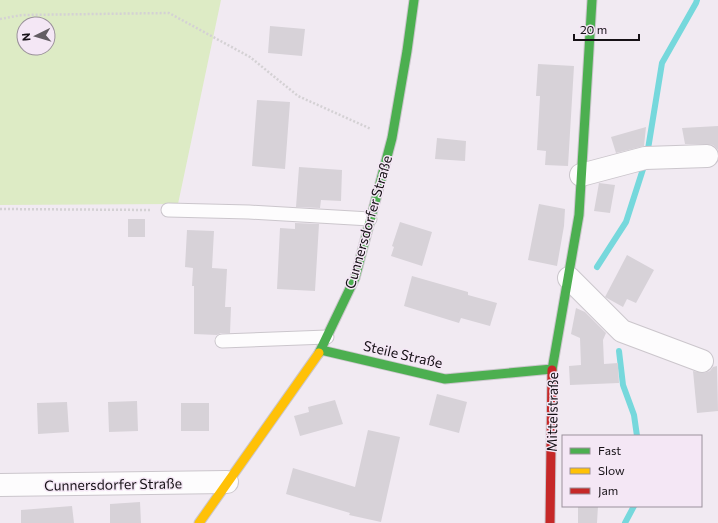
<svg xmlns="http://www.w3.org/2000/svg" width="718" height="523" font-family="Commissioner,sans-serif">
	<style>
		.green { fill: #ddebc5; fill-rule: evenodd }
		.lines { fill: none; stroke-linecap: round; stroke-linejoin: round }
		.stream { stroke: #76d8dc; stroke-width: 6 }
		.building { fill: #d7d2d8 }
		.lane-casing { stroke: #cbc6cc; stroke-width: 15 }
		.street-casing { stroke: #cbc6cc; stroke-width: 24 }
		.fast-casing { stroke: #cbc6cc; stroke-width: 11 }
		.slow-casing { stroke: #cbc6cc; stroke-width: 11 }
		.jam-casing { stroke: #cbc6cc; stroke-width: 11 }
		.path { stroke: #d4d1d4; stroke-width: 2.5; stroke-dasharray: 2 2; stroke-linecap: butt }
		.lane { stroke: #fdfcfd; stroke-width: 13 }
		.street { stroke: #fdfcfd; stroke-width: 22 }
		.fast { stroke: #4caf50; stroke-width: 9 }
		.slow { stroke: #ffc107; stroke-width: 9 }
		.jam { stroke: #c62828; stroke-width: 9 }
		.labels { text-anchor: middle; dominant-baseline: central; stroke-width: 3; stroke-linejoin: round; paint-order: stroke }
		.street-label { font-size: 14px; fill: #161116; stroke: #f4e7f5 }
	</style>
	<rect width="100%" height="100%" fill="#f1eaf2"/>
	<path class="green" d="M0 0H221L178 204 0 205ZM24 24H48V48H24Z"/>
	<g class="lines">
		<path class="stream" d="M648 149 662 63 696 3 697 0
			M597 267 626 222 644 166
			M619 351 623 385 634 415 637 436
			M625 523 634 506"/>
	</g>
	<path class="building" d="M270 26 305 29 302 56 268 53Z
		M538 64 574 66 568 166 545 165 546 151 537 150 540 96H536Z
		M257 100 290 102 285 169 252 166Z
		M718 126V150L713 145 707 144H685L682 128Z
		M646 127 644 146 616 153 611 137Z
		M437 138 466 141 465 161 435 159Z
		M299 167 342 170 341 201 321 200 320 208 296 207Z
		M599 183 615 185 610 213 594 211Z
		M539 204 565 209 564 226 557 266 528 260Z
		M128 219H145V237H128Z
		M400 222 432 232 422 266 391 256 394 247 392 246Z
		M295 223 319 224 315 291 277 289 280 228 295 229Z
		M187 230 214 231 212 268 227 269 225 307H231L230 333H221L217 335 194 334V286H192L193 268 185 267Z
		M627 255 654 270 636 303 627 299 623 307 605 297Z
		M412 276 468 292V295L497 303 490 326 461 318 459 323 404 306Z
		M576 308 585 312 606 333 603 340 604 364 618 363 619 383 570 385 569 366 581 365 580 338 571 334Z
		M717 366 718 411 697 413 693 371 704 373 710 371 713 367Z
		M437 394 467 402 459 433 429 425Z
		M335 400 343 424 300 436 294 416 309 412 308 407Z
		M137 401 138 431 109 432 108 402Z
		M67 402 69 432 38 434 37 403Z
		M181 403H209V431H181Z
		M368 430 400 437 381 522 349 515 350 513 286 494 293 468 355 487Z
		M140 502 141 523H110V504Z
		M72 506 74 523H21V510Z
		M578 506H598L597 523H578Z"/>
	<g class="lines">
		<g class="lane-casing">
			<path id="lane" d="M168 210 249 212 370 219
				M222 341 327 337"/>
		</g>
		<g class="street-casing">
			<path id="street" d="M581 175 645 158 707 156
				M569 278 622 331 702 361
				M0 485 227 482"/>
		</g>
		<g class="fast-casing">
			<path id="fast" d="M321 350 445 379 552 369
				M319 353 355 278 392 138 407 51 414 0
				M552 370 579 215 592 0"/>
		</g>
		<g class="slow-casing">
			<path id="slow" d="M199 523 319 353"/>
		</g>
		<g class="jam-casing">
			<path id="jam" d="M550 523 552 370"/>
		</g>
		<path class="path" d="M0 19 22 15 169 13 250 57 298 96 371 129
			M0 209 151 210"/>
		<use href="#lane" class="lane"/>
		<use href="#street" class="street"/>
		<use href="#fast" class="fast"/>
		<use href="#slow" class="slow"/>
		<use href="#jam" class="jam"/>
	</g>
	<g class="labels">
		<g class="street-label">
			<text transform="translate(368 222) rotate(-74)">Cunnersdorfer Straße</text>
			<text transform="translate(403 354) rotate(13)">Steile Straße</text>
			<text transform="translate(552 412) rotate(-89)">Mittelstraße</text>
			<text transform="translate(113 484) rotate(-1)">Cunnersdorfer Straße</text>
		</g>
	</g>
	<rect x="562" y="435" width="140" height="72" fill="#f4e7f5" stroke="#9b919c"/>
	<rect x="570" y="448" width="20" height="6" fill="#4caf50" stroke="#9b919c"/>
	<text x="598" y="455" font-size="12" fill="#161116">Fast</text>
	<rect x="570" y="468" width="20" height="6" fill="#ffc107" stroke="#9b919c"/>
	<text x="598" y="475" font-size="12" fill="#161116">Slow</text>
	<rect x="570" y="488" width="20" height="6" fill="#c62828" stroke="#9b919c"/>
	<text x="598" y="495" font-size="12" fill="#161116">Jam</text>
	<g transform="translate(36 36) rotate(265)"><circle r="19" fill="#f4e7f5" stroke="#9b919c"/>
	<path d="M0-3L7 15L0 10L-7 15Z" fill="#635d63"/>
	<text y="-6" font-size="11" font-weight="bold" text-anchor="middle" fill="#161116">N</text>
	</g>
	<path d="M574 34v6h65v-6" fill="none" stroke="#161116" stroke-width="2"/>
	<text x="580" y="34" font-size="12" fill="#161116" stroke="#f4e7f5" stroke-width="3" paint-order="stroke">20 m</text>
</svg>
